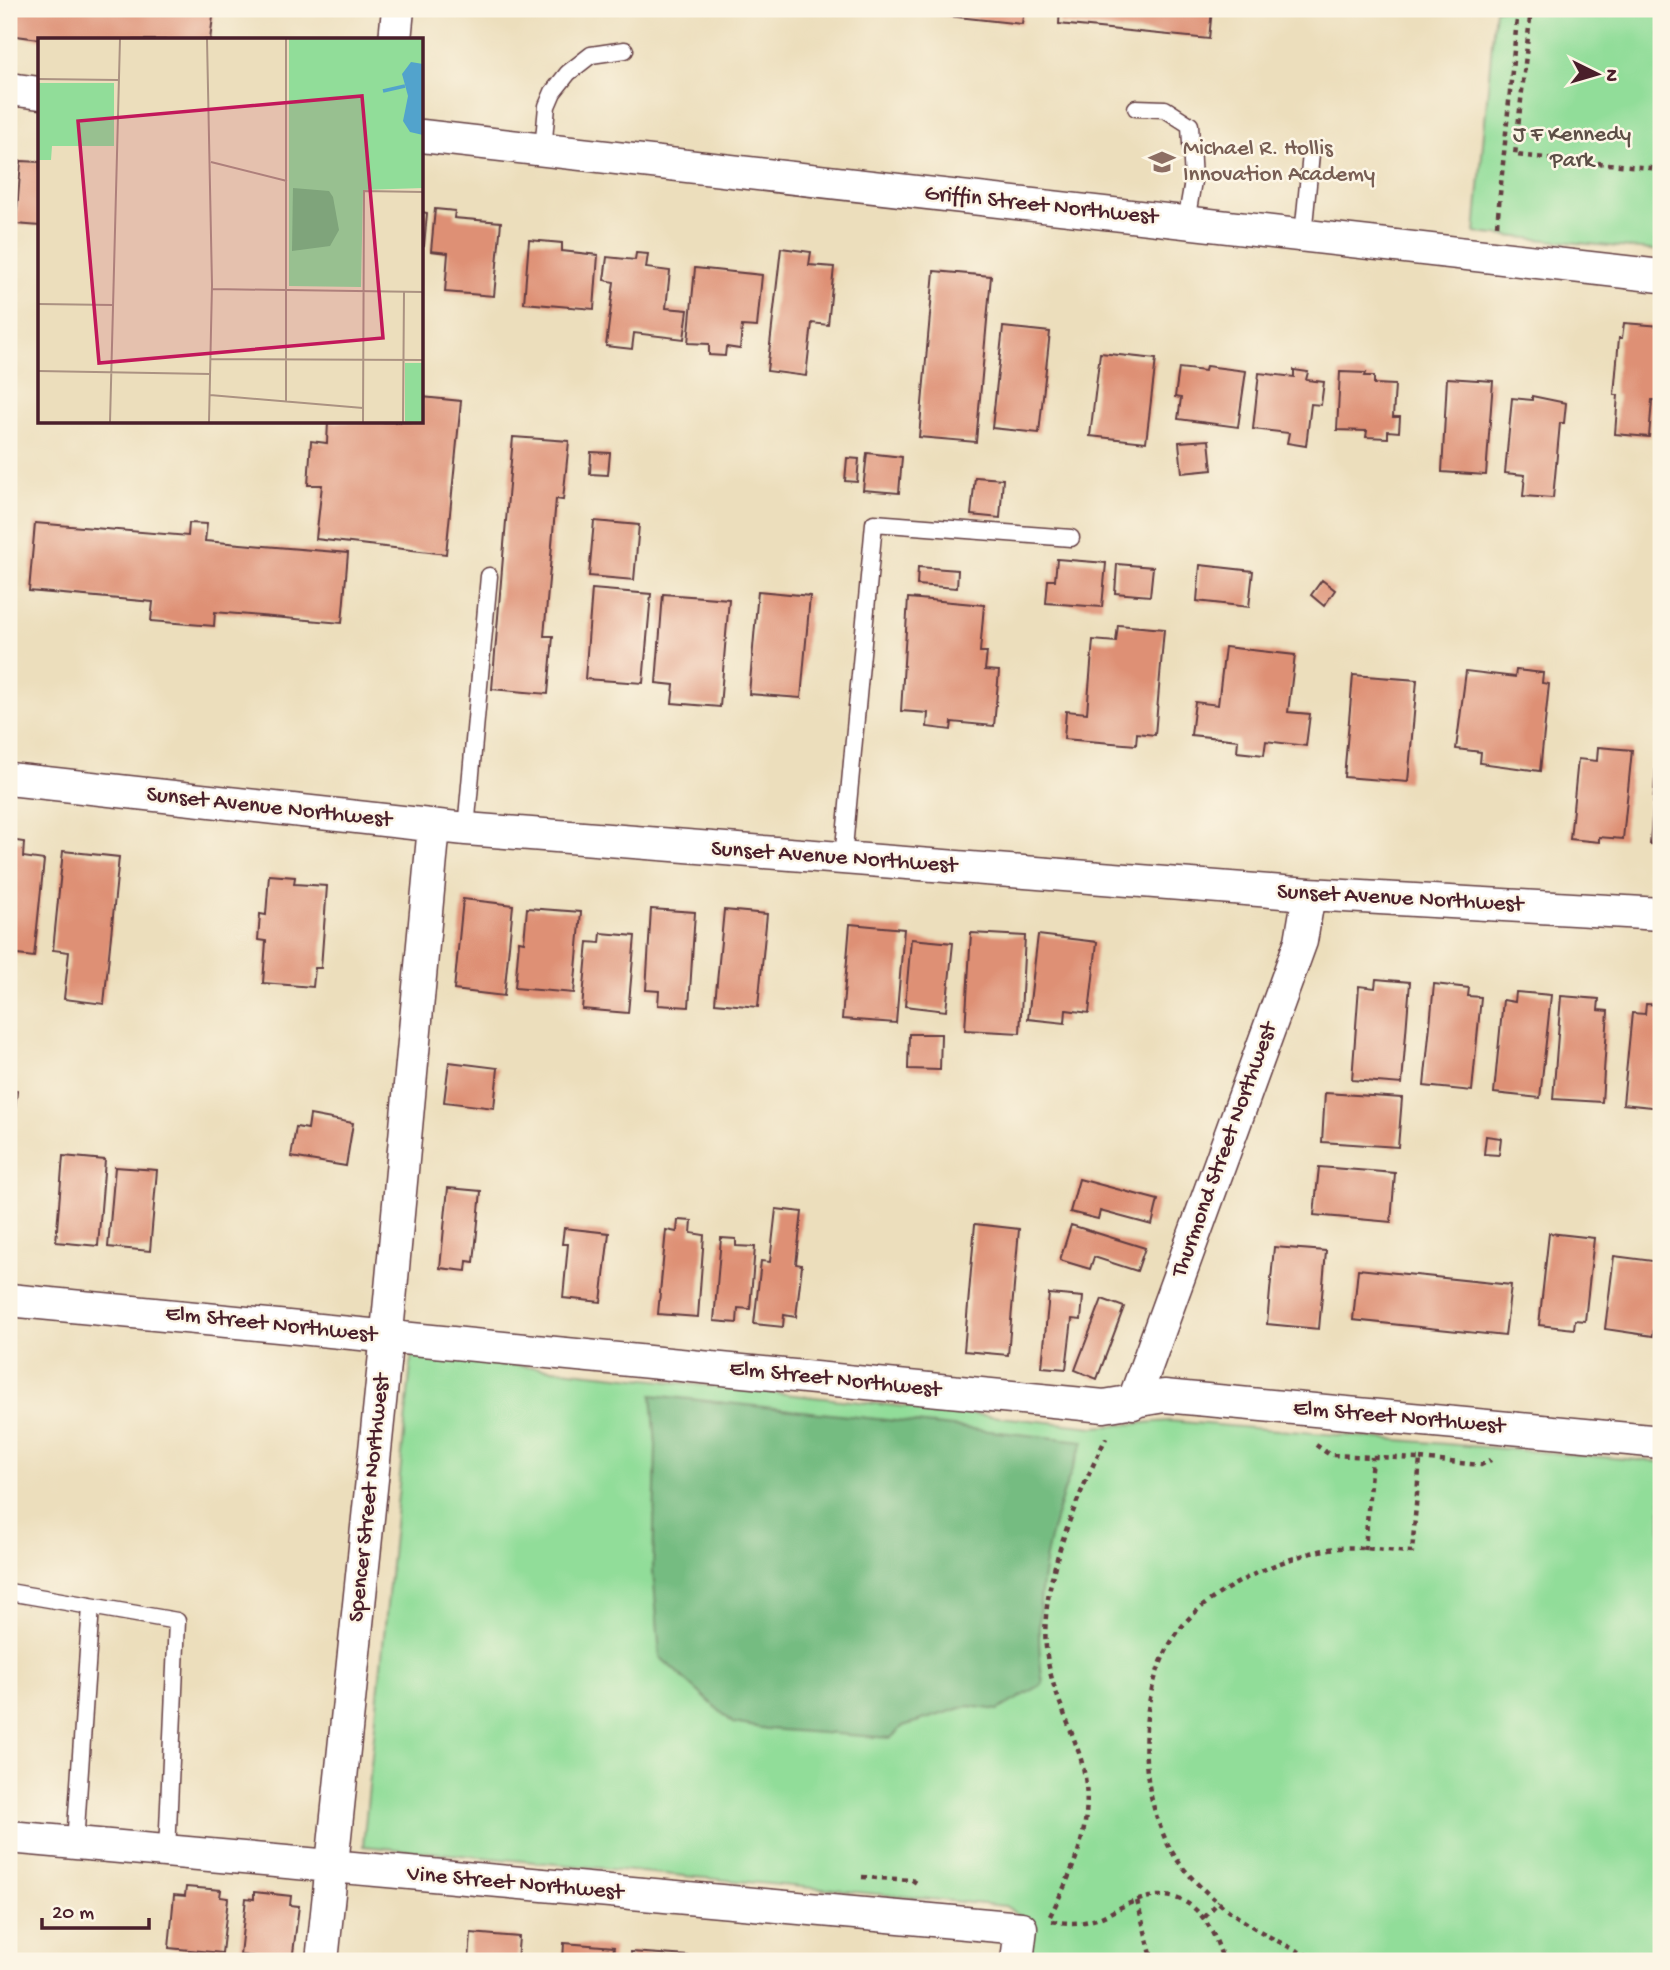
<svg xmlns="http://www.w3.org/2000/svg" width="1670" height="1970" font-family="'Gochi Hand',sans-serif">
	<style>
		.green { fill: #91dd99; stroke: #6e7e62; stroke-width: 2 }
		.forest { fill: #74bc81; stroke: #5f6e56; stroke-width: 2 }
		.building { fill: #de9075 }
		.lines { fill: none; stroke-linecap: round; stroke-linejoin: round }
		.service-casing { stroke: #623c41; stroke-width: 19 }
		.minor-casing { stroke: #623c41; stroke-width: 35 }
		.path { stroke: #623c41; stroke-width: 4.5; stroke-dasharray: 5 5; stroke-linecap: butt }
		.service { stroke: #fff; stroke-width: 16 }
		.minor { stroke: #fff; stroke-width: 32 }
		.labels { text-anchor: middle; dominant-baseline: central; stroke-width: 5; stroke-linejoin: round; paint-order: stroke }
		.park-label { font-size: 23px; fill: #5c4e46; stroke: #fcf5e5 }
		.education-label { font-size: 23px; fill: #785e54; stroke: #fcf5e5; text-anchor: start }
		.street-label { font-size: 23px; fill: #4a1f2b; stroke: #fcf5e5 }
		.inset-river { fill: none; stroke: #52a3cc; stroke-width: 3.5 }
		.inset-road { fill: none; stroke: #ab9282; stroke-width: 2 }
		.view { fill: #c2185b; fill-opacity: 0.15; stroke: #c2185b; stroke-width: 3.5 }
		.inset-edge { fill: none; stroke: #4a1f2b; stroke-width: 3.5 }
	</style>
	<rect width="100%" height="100%" fill="#fcf5e5"/>
	<filter id="ink" filterUnits="userSpaceOnUse"><feTurbulence type="fractalNoise" baseFrequency=".0143" numOctaves="2"/><feDisplacementMap in="SourceGraphic" scale="14" xChannelSelector="R" yChannelSelector="G"/><feConvolveMatrix kernelMatrix="1 2 1 2 8 2 1 2 1" color-interpolation-filters="sRGB"/></filter>
	<filter id="wash" filterUnits="userSpaceOnUse"><feTurbulence type="fractalNoise" baseFrequency=".00686" numOctaves="4" result="noise"/><feDisplacementMap in="SourceGraphic" scale="28" xChannelSelector="R" yChannelSelector="G"/><feGaussianBlur stdDeviation="1.57" result="paint"/><feColorMatrix in="noise" values="0 0 0 0 0 0 0 0 0 0 0 0 0 0 0 0 0 1.4 0 .05"/><feComposite in="paint" operator="in"/></filter>
	<g filter="url(#wash)">
		<rect width="100%" height="100%" fill="#ecdebc"/>
		<path class="green" d="M1495 9H1661V251L1475 233Z
			M412 1354 1094 1427 1169 1421 1661 1462V1961H1032L1026 1919 1005 1906 363 1846Z"/>
		<path class="forest" d="M652 1395 1084 1441C1049 1520 1030 1598 1043 1684L998 1710 968 1706 903 1726 891 1738 767 1729 733 1723 660 1657 653 1570 656 1446Z"/>
		<g id="blocks">
			<path class="building" d="M9 9H214L210 40H47L9 35Z
				M883 9H1024L1022 24Z
				M1060 9H1212L1209 39 1059 24Z
				M21 161 40 162V226L16 224Z
				M435 209 455 211 454 218 501 222 494 296 445 292 448 253 431 251Z
				M422 212 427 213 424 246H422Z
				M529 240 562 243V251L598 255 594 309 524 303Z
				M781 248 811 252 809 265 834 267 828 325 812 323 806 376 767 371Z
				M636 253 648 254 646 268 670 271 666 308 688 310 684 339 634 333 632 349 606 346 614 282 604 280 607 257 635 260Z
				M695 268 762 275 757 327 742 326 740 349 726 347 725 356 709 355V344L688 343Z
				M934 271 991 276 976 442 919 437Z
				M1624 323 1661 326V400H1652L1649 437 1615 434 1618 395H1614L1619 338H1622Z
				M1003 327 1050 332 1039 433 992 428Z
				M1100 353 1156 359 1146 442 1090 436Z
				M1206 366 1246 371 1238 427 1178 419 1181 398 1175 397 1179 368 1205 371Z
				M1294 370 1308 372 1306 380 1324 382 1321 405 1311 404 1306 446 1287 443 1289 433 1253 429 1259 373 1294 377Z
				M1340 372 1366 373 1365 376H1374V384L1395 385 1393 417H1400L1399 432 1388 431V438L1366 437 1367 431 1337 430Z
				M1447 378 1493 381 1486 475 1442 472Z
				M1532 396 1566 403 1564 423H1560L1553 498 1523 496 1525 475 1505 473 1512 398 1532 400Z
				M422 397 461 401 446 554 316 539 322 485H308L311 441 327 443 328 422H422Z
				M513 437 569 441 563 500 556 499 544 636H553L548 694 492 689Z
				M1209 440 1212 470 1182 473 1179 442Z
				M591 452 610 453 608 475 590 474Z
				M867 453 902 457 899 493 863 490Z
				M847 458 859 459 857 482 845 481Z
				M975 477 1003 479 1000 518 971 515Z
				M594 521 639 525 634 580 589 576Z
				M35 523 188 536 189 523 207 524 205 541 348 553 342 623 215 612 214 626 151 621 153 602 29 591Z
				M1057 559 1106 563 1102 607 1046 603 1048 580H1055Z
				M1117 564 1153 567 1150 596 1115 593Z
				M1200 565 1253 571 1249 607 1197 601Z
				M918 567 958 570 957 588 917 585Z
				M1322 580 1335 590 1324 606 1311 595Z
				M592 589 651 594 643 683 585 679Z
				M758 591 810 596 801 698 749 694Z
				M663 594 729 599 720 707 672 703 674 685 656 683Z
				M908 598 984 605 980 652H987L985 670 999 671 994 726 952 722 951 730 927 727 928 713 901 711Z
				M1118 625 1164 629 1155 735 1137 733 1136 745 1064 739 1066 711 1087 713 1093 640 1116 642Z
				M1225 647 1295 655 1288 712 1310 714 1306 746 1266 741 1264 755 1237 752 1238 740 1191 735 1195 702 1218 705Z
				M1516 670 1543 673 1542 683 1549 684 1540 771 1480 763 1481 752 1456 749 1466 671 1515 677Z
				M1353 675 1417 680 1408 782 1344 777Z
				M1598 747 1632 750 1623 839 1599 837V842L1570 839 1578 759 1597 761Z
				M1656 764 1661 765V845L1650 844Z
				M9 840 24 842 23 857 44 860 34 957 9 954Z
				M63 851 119 857 104 1004 64 999 69 952 53 950Z
				M269 875 295 877 294 884 327 886 321 968H315L313 987 263 983 266 941 258 940 260 914 266 915Z
				M463 899 513 905 504 996 454 990Z
				M527 908 581 912 574 993 515 988 519 941 524 942Z
				M651 909 695 912 689 1007 658 1005 659 991 646 990Z
				M724 910 767 914 758 1007 715 1003Z
				M850 924 904 929 896 1023 842 1019Z
				M601 933 635 936 628 1013 582 1009 588 942 600 943Z
				M971 933 1025 936 1020 1033 965 1030Z
				M1038 935 1097 942 1089 1013 1066 1010 1065 1023 1028 1019Z
				M911 939 953 943 946 1011 905 1006Z
				M1376 979 1410 982 1402 1084 1352 1080 1359 986 1375 988Z
				M1434 984 1469 988 1468 996 1481 997 1472 1091 1424 1086Z
				M1516 992 1551 995 1540 1098 1494 1093 1503 1000 1515 1002Z
				M1561 996 1599 999 1598 1010 1608 1011 1602 1102 1553 1099Z
				M1646 1004 1661 1005V1108L1623 1104 1632 1013 1645 1014Z
				M909 1034H941L940 1070 908 1069Z
				M449 1062 498 1068 494 1108 444 1102Z
				M9 1090 17 1091 11 1147 9 1146Z
				M1325 1093 1402 1098 1398 1147 1322 1142Z
				M310 1115 353 1123 346 1166 291 1157 296 1127 308 1129Z
				M1486 1136 1501 1138 1499 1155 1484 1154Z
				M63 1156 105 1160 98 1246 56 1242Z
				M115 1167 157 1170 150 1251 108 1247Z
				M1319 1167 1395 1173 1391 1222 1314 1215Z
				M1079 1179 1158 1200 1152 1225 1100 1211 1098 1219 1070 1212Z
				M448 1188 481 1191 474 1262 467 1261 466 1271 440 1268Z
				M776 1209 802 1212 796 1264 802 1265 796 1317 784 1315 783 1327 754 1324 761 1261 770 1262Z
				M678 1220 692 1221 691 1233 704 1235 698 1317 658 1314 666 1230 677 1232Z
				M975 1224 1019 1229 1008 1355 964 1351Z
				M1071 1225 1145 1248 1137 1271 1094 1257 1090 1269 1060 1260Z
				M564 1228 609 1233 601 1302 563 1298 568 1244H562Z
				M1549 1233 1594 1238 1585 1321 1575 1320 1574 1329 1539 1325Z
				M721 1238 736 1239V1246L755 1247 750 1309 738 1308 737 1323 714 1321Z
				M1274 1247 1326 1251 1319 1329 1267 1324Z
				M1614 1256 1661 1262 1653 1336 1605 1329Z
				M1358 1269 1511 1285 1505 1336 1353 1320Z
				M1049 1294 1083 1297 1081 1320 1072 1319 1066 1369 1042 1367Z
				M1102 1299 1124 1307 1097 1379 1075 1370Z
				M186 1887 221 1890 220 1897 228 1898 222 1953 169 1948 174 1895 185 1896Z
				M254 1892 291 1896 290 1905 299 1906 292 1961 240 1955 246 1898 254 1899Z
				M471 1933 519 1937 517 1961H469Z
				M564 1943 614 1947 612 1961H563Z
				M631 1952 688 1956 687 1961H631Z"/>
		</g>
	</g>
	<g filter="url(#ink)">
		<use href="#blocks" fill-opacity="0" stroke="#623c41" stroke-width="2"/>
		<g class="lines">
			<g class="service-casing">
				<path id="service" d="M1136 108 1165 109 1190 125 1193 181 1186 222
					M543 150 547 106 553 92 568 73 591 55 625 50
					M1303 235 1311 154
					M466 829 489 576
					M843 859 874 523 1071 538
					M9 1592 177 1621 167 1852
					M75 1844 91 1606"/>
			</g>
			<g class="minor-casing">
				<path id="minor" d="M395 40 398 9
					M9 89 40 93
					M422 136 1661 276
					M9 779 466 829 1309 894 1661 914
					M9 1300 1104 1406 1164 1396 1661 1442
					M1133 1403 1301 941 1309 894
					M9 1837 1021 1928 1017 1961
					M322 1961 385 1354 434 826"/>
			</g>
			<path class="path" d="M1531 9 1515 155 1661 169
				M1497 225 1518 9
				M1316 1445 1330 1455 1420 1459 1412 1552C1388 1551 1361 1546 1338 1548 1290 1553 1215 1587 1184 1624 1135 1682 1135 1786 1171 1850 1199 1899 1270 1942 1322 1961
				M1420 1459 1481 1465 1491 1460
				M1365 1550 1372 1457
				M862 1877 912 1880 918 1884
				M1137 1901 1152 1958 1150 1961
				M1050 1916C1077 1863 1099 1813 1079 1753 1067 1717 1049 1685 1046 1647 1040 1579 1077 1498 1106 1438
				M1205 1917 1219 1901
				M1052 1921C1104 1930 1109 1905 1150 1897 1193 1889 1214 1927 1223 1961
				M1152 1958 1161 1961"/>
			<use href="#service" class="service"/>
			<use href="#minor" class="minor"/>
		</g>
	</g>
	<defs>
		<g id="school-bare" transform="scale(2.1)"><path d="M0-5L7-2L0 1L-7-2ZM-4 1L0 2.5L4 1V4Q0 6-4 4Z" fill="#8d6e63" stroke="#fcf5e5" stroke-width="2.5" paint-order="stroke"/></g>
	</defs>
	<g fill-rule="evenodd">
		<use href="#school-bare" x="1162" y="162"/>
	</g>
	<g class="labels">
		<g class="park-label">
			<text x="1572" y="135">J F Kennedy<tspan x="1572" dy="26">Park</tspan></text>
		</g>
		<g class="education-label">
			<text x="1183" y="149">Michael R. Hollis<tspan x="1183" dy="26">Innovation Academy</tspan></text>
		</g>
		<g class="street-label">
			<text transform="translate(1041 206) rotate(6)">Griffin Street Northwest</text>
			<text transform="translate(269 808) rotate(6)">Sunset Avenue Northwest</text>
			<text transform="translate(834 858) rotate(4)">Sunset Avenue Northwest</text>
			<text transform="translate(1400 899) rotate(3)">Sunset Avenue Northwest</text>
			<text transform="translate(1225 1150) rotate(-70)">Thurmond Street Northwest</text>
			<text transform="translate(271 1325) rotate(6)">Elm Street Northwest</text>
			<text transform="translate(835 1380) rotate(6)">Elm Street Northwest</text>
			<text transform="translate(1399 1418) rotate(5)">Elm Street Northwest</text>
			<text transform="translate(370 1498) rotate(-84)">Spencer Street Northwest</text>
			<text transform="translate(515 1884) rotate(5)">Vine Street Northwest</text>
		</g>
	</g>
	<g transform="translate(38 38)">
		<rect width="385" height="385" fill="#ecdebc"/>
		<path d="M251 1H385V150L325 152 323 249 251 248ZM0 45H76V108H14L13 122H0ZM367 325H385V384H367Z" fill="#91dd99"/>
		<path d="M255 150 291 153 295 159 301 192 292 208 254 213Z" fill="#74bc81"/>
		<path d="M373 24 385 26V97L372 94 365 83 370 58 364 36Z" fill="#52a3cc"/>
		<path class="inset-river" d="M345 53 367 48"/>
		<path class="inset-road" d="M169 1 174 247 171 384M0 41 80 42M173 124 249 143M174 251 385 254M0 266 75 267M173 321 385 322M0 333 172 336M172 357 325 370M248 363V1M72 384 82 1M325 384 326 153 385 154M365 384 366 254"/>
		<path class="view" d="M324 58 345 300 61 325 40 83Z"/>
		<rect width="385" height="385" class="inset-edge"/>
	</g>
	<rect width="1670" height="1970" fill="none" stroke="#fcf5e5" stroke-width="35"/>
	<g transform="translate(1597 74) rotate(95)" stroke="#fcf5e5" stroke-width="5" paint-order="stroke">
	<path d="M0-5L12 26L0 18L-12 26Z" fill="#4a1f2b"/>
	<text y="-10" font-size="19" font-weight="bold" text-anchor="middle" fill="#4a1f2b">N</text>
	</g>
	<path d="M42 1918v10h107v-10" fill="none" stroke="#4a1f2b" stroke-width="3.5"/>
	<text x="52" y="1918" font-size="21" fill="#4a1f2b" stroke="#fcf5e5" stroke-width="5" paint-order="stroke">20 m</text>
</svg>
